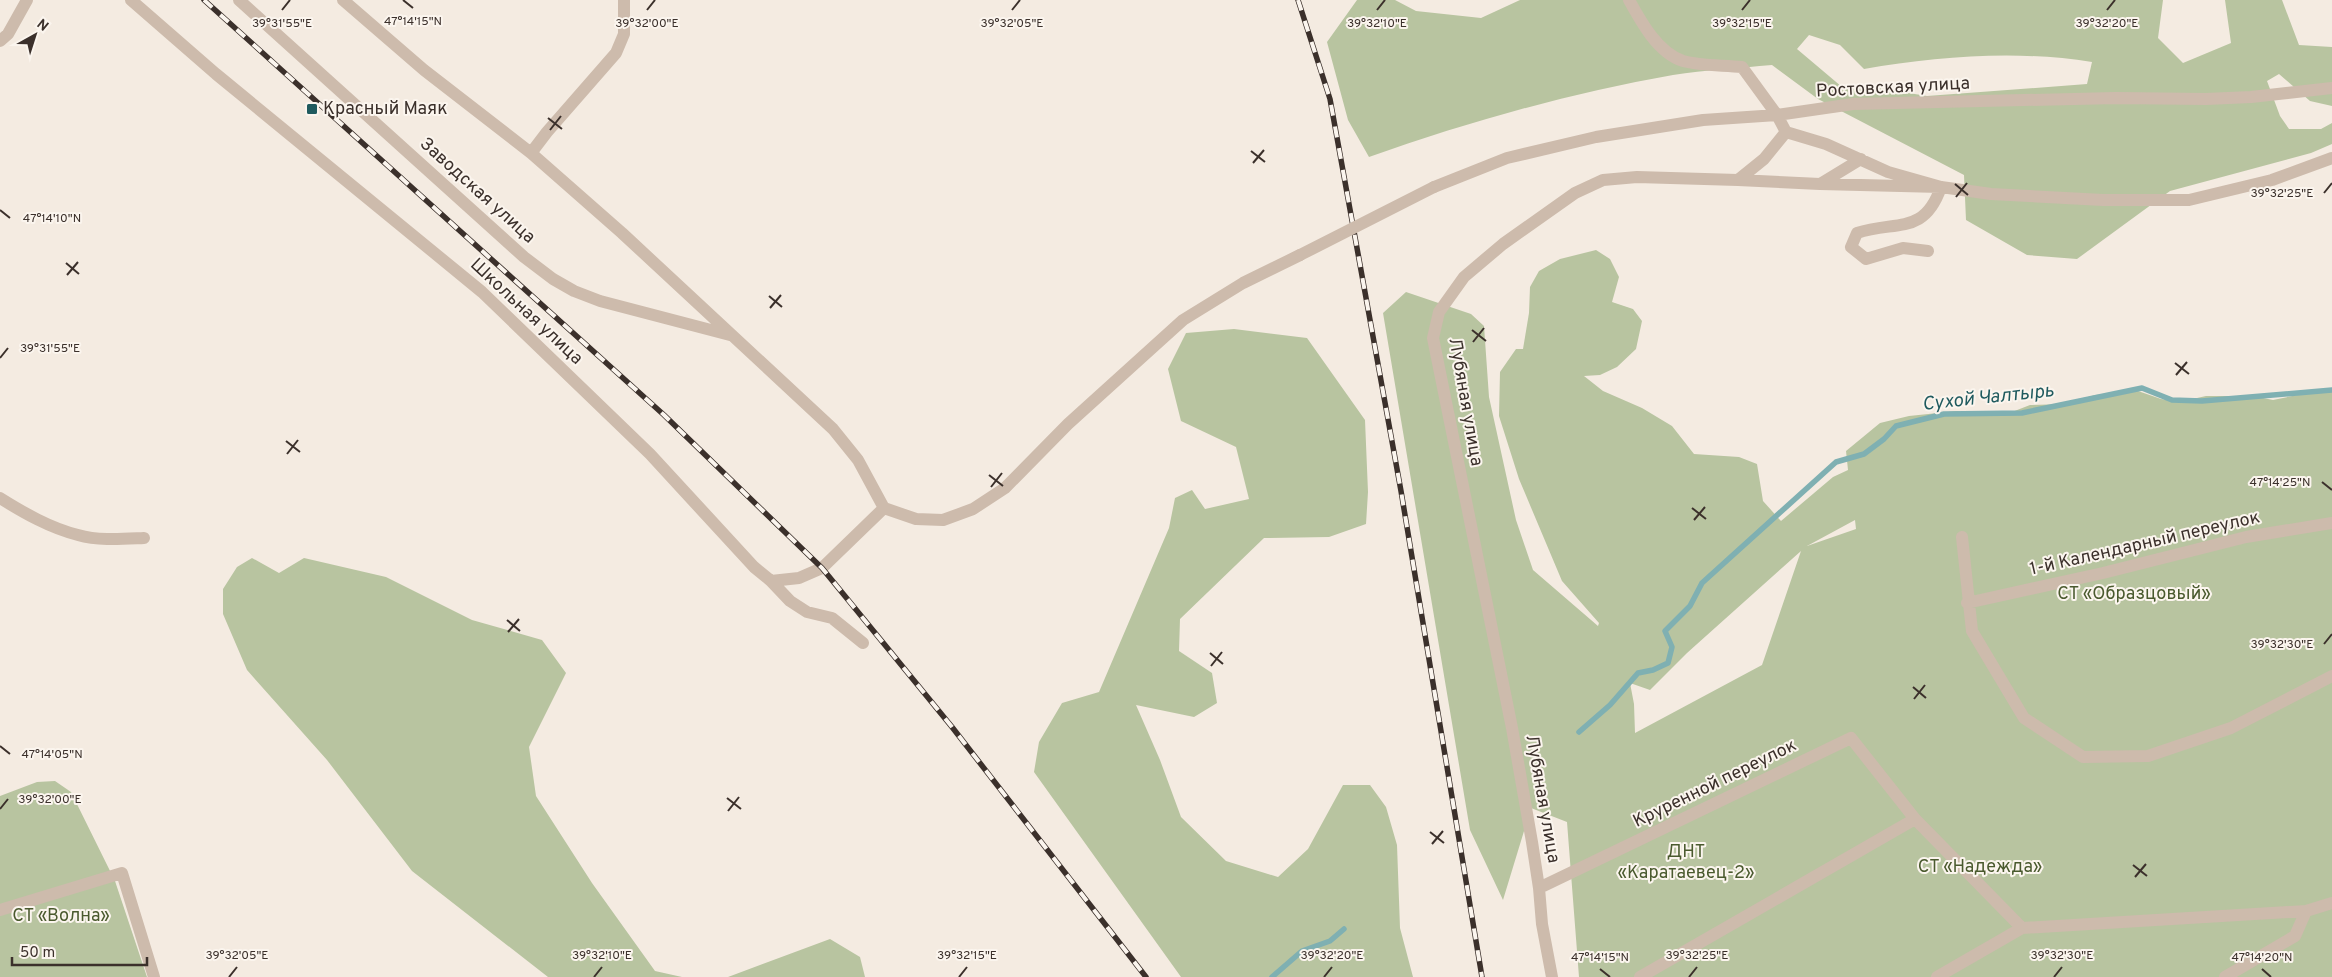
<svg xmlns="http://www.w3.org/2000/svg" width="2332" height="977" font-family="Overpass,sans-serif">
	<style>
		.green { fill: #b8c4a0; fill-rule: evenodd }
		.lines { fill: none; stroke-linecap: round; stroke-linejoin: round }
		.stream { stroke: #7fb0b2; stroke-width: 5.5 }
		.minor { stroke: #cdbbac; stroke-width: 12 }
		.rail-casing { stroke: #3b302b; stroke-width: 5.5 }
		.rail { stroke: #fbf5ee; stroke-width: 4; stroke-dasharray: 11; stroke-linecap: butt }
		.minor-bridge { stroke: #cdbbac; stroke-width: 12 }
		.ticks { fill: none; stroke: #3b302b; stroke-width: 2 }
		.poi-dot { fill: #1f5a5e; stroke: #fbf5ee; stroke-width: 2 }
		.labels { text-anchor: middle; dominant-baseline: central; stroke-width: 4; stroke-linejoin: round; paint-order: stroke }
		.street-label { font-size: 18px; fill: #3b302b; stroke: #fbf5ee }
		.poi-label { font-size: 18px; fill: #3b302b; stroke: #fbf5ee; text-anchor: start }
		.park-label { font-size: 18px; fill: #4a5a2e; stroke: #fbf5ee }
		.water-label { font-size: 19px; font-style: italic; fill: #1f5a5e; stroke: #fbf5ee }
		.ticks-label { font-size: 12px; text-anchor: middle; fill: #3b302b; stroke: #fbf5ee; stroke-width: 4; stroke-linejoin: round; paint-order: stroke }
	</style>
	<rect width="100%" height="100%" fill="#f4ebe1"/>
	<path class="green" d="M1357 0H1395L1416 11 1481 18 1520 0H2163L2158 38 2183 63 2231 43 2225 0H2282L2299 45 2332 47V106L2310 101 2279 74 2267 81 2280 116 2289 129H2321L2332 123V144L2311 153 2170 191 2077 259 2027 255 1966 220 1964 175 1818 99 1772 65C1739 68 1705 70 1673 75 1570 93 1468 122 1369 157L1348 120 1327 42ZM1809 35 1840 45 1864 69C1938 56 2018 50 2092 62L2087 84 1927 96 1878 88 1842 87 1797 49Z
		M1596 250 1610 259 1619 277 1612 302 1633 309 1642 321 1636 349 1617 367 1600 375 1584 376 1603 391 1642 408 1672 426 1694 454 1739 457 1757 464 1763 501 1781 521 1833 477 1848 470 1846 451 1880 423 1909 416 1957 411 1969 414 2012 412 2030 405 2063 404 2095 395 2138 391 2161 399 2174 401 2188 400 2206 396H2253L2273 400 2332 388V977H1579L1567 822 1531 808 1503 900 1470 830 1383 313 1406 292 1471 314 1484 326 1489 397 1516 520 1533 570 1598 626 1599 623 1562 581 1519 479 1499 416 1500 372 1516 349H1523L1529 313 1530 287 1539 271 1560 259ZM1855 520 1856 529 1807 546ZM1801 551 1762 665 1635 733 1634 704 1630 683 1650 690 1687 653Z
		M1234 329 1307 338 1365 420 1368 492 1366 524 1329 537 1264 538 1180 619 1179 651 1212 673 1217 703 1194 717 1136 705 1160 760 1181 817 1226 861 1278 877 1308 849 1343 785H1370L1386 807 1397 845 1400 928 1413 977H1181L1034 772 1039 742 1062 703 1099 692 1169 528 1175 498 1192 490 1205 509 1249 499 1236 447 1181 421 1168 369 1186 333Z
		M252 558 279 573 304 558 386 577 472 620 542 640 566 673 529 747 536 796 592 883 655 971 682 977H548L412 871 327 760 247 670 223 614V589L237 567Z
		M55 781 71 792 115 881 147 977H0V796L37 782Z
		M830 939 860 957 865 977H728Z"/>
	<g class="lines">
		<path class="stream" d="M1579 732 1610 705 1638 673 1653 670 1668 663 1672 647 1665 631 1690 606 1702 583 1836 462 1864 454 1884 439 1896 426 1944 414 2022 413 2142 388 2172 400 2202 401 2332 390
			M1272 977 1302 951 1330 941 1344 929"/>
		<path class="minor" d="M131 0 216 74 482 292 650 454 754 567 771 581 799 578 822 568 884 508
			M239 0 524 257 553 279 574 291 600 301 730 335
			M343 0 424 70 531 153
			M624 0V34L616 53 547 132 531 153 622 233 833 429 858 460 884 508
			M0 41 8 34 27 0
			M1786 132 1826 144 1888 172 1941 187 1991 194 2103 200H2189L2272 180 2332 158
			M1738 180 1820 184 1861 159
			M1820 184 1941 187C1924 236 1896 220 1857 233L1851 247 1866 259 1903 248 1928 251
			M1434 187 1507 158 1596 137 1703 120 1777 115 1853 104 2116 98 2206 99 2251 97 2332 88
			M0 498C24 513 50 528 78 535 99 541 122 539 144 538
			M884 508 916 519 943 520 973 509 1005 488 1068 424 1183 320 1243 283 1300 255
			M1962 537 1972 631 2024 718 2083 757 2148 756 2231 728 2332 676
			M771 581 790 601 807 612 832 618 863 643
			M1967 603 2103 573 2246 537 2332 523
			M1539 888 1851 738 1915 819 2022 928
			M0 910 122 873 154 977
			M1552 977 1542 924 1539 888 1532 842 1512 728 1433 338 1439 312 1464 277 1503 244 1575 193 1603 180 1637 177 1738 180 1764 159 1786 132 1777 115 1742 67C1723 65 1701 66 1683 61 1658 53 1641 22 1629 0
			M1640 977 1915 819
			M1937 977 2022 928 2306 911 2332 903
			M2225 977 2295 936 2306 911"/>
		<g class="rail-casing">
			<path id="rail" d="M204 0 664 415 822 568 952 727 1146 977
				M1298 0 1330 99 1401 491 1482 977"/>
		</g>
		<use href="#rail" class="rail"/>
		<path class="minor-bridge" d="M1300 255 1434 187"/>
	</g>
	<path class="ticks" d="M403 0 413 8M282 10 290 0M647 10 655 0M1012 10 1020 0M1377 10 1385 0M1742 10 1750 0M2107 10 2115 0M548 118 562 129M550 130 561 116M1251 151 1265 162M1253 163 1264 150M1955 184 1968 195M2324 193 2332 183M1956 197 1967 183M0 210 10 218M66 263 79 274M67 275 78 262M769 296 782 307M770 308 781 295M1472 330 1486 341M1473 342 1484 328M0 358 8 348M2175 363 2189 374M2176 375 2187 362M286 441 300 452M287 454 298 440M989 475 1003 486M2322 482 2332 490M991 487 1002 473M1692 508 1706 519M1694 520 1705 507M507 620 520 631M508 632 519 619M2324 644 2332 634M1210 653 1223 664M1211 666 1222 652M1913 687 1926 698M1914 699 1925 685M0 746 10 754M727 798 741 809M0 809 8 799M728 811 739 797M1430 832 1444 843M1432 844 1443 831M2133 865 2147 876M2135 877 2146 864M1600 969 1610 977M2262 969 2271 977M229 977 237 967M594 977 602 967M959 977 967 967M1324 977 1332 967M1689 977 1697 967M2054 977 2062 967"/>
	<rect class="poi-dot" x="306" y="103" width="12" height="12" rx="2.5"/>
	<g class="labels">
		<g class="street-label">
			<text transform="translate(1893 88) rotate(-3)">Ростовская улица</text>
			<text transform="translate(477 191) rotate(42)">Заводская улица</text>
			<text transform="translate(526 312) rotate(43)">Школьная улица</text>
			<text transform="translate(1465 402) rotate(80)">Лубяная улица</text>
			<text transform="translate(2145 544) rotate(-13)">1-й Календарный переулок</text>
			<text transform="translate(1715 784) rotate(-26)">Круренной переулок</text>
			<text transform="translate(1542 799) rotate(80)">Лубяная улица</text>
		</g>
		<g class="poi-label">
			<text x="323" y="109">Красный Маяк</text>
		</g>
		<g class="park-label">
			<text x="2134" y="594">СТ «Образцовый»</text>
			<text x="1686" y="852">ДНТ<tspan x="1686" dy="21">«Каратаевец-2»</tspan></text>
			<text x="1980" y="867">СТ «Надежда»</text>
			<text x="61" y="916">СТ «Волна»</text>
		</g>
		<g class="water-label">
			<text transform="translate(1988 398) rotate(-6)">Сухой Чалтырь</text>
		</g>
	</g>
	<g class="ticks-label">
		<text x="413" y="25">47°14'15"N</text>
		<text x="282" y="27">39°31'55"E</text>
		<text x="647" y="27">39°32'00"E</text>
		<text x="1012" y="27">39°32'05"E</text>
		<text x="1377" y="27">39°32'10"E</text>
		<text x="1742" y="27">39°32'15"E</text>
		<text x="2107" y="27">39°32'20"E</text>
		<text x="2282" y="197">39°32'25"E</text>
		<text x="52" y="222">47°14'10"N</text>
		<text x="50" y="352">39°31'55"E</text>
		<text x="2280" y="486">47°14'25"N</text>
		<text x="2282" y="648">39°32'30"E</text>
		<text x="52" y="758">47°14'05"N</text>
		<text x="50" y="803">39°32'00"E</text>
		<text x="237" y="959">39°32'05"E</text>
		<text x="602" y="959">39°32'10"E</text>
		<text x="967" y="959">39°32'15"E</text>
		<text x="1332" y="959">39°32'20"E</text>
		<text x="1697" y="959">39°32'25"E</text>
		<text x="2062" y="959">39°32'30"E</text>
		<text x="1600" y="961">47°14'15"N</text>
		<text x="2262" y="961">47°14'20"N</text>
	</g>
	<g transform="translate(35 35) rotate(39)" stroke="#fbf5ee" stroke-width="4" paint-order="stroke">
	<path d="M0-4L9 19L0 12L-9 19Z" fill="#3b302b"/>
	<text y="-8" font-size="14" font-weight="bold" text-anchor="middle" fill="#3b302b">N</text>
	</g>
	<path d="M12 957v8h135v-8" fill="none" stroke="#3b302b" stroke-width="2.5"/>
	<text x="20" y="957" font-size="15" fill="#3b302b" stroke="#fbf5ee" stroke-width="4" paint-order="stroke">50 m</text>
</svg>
